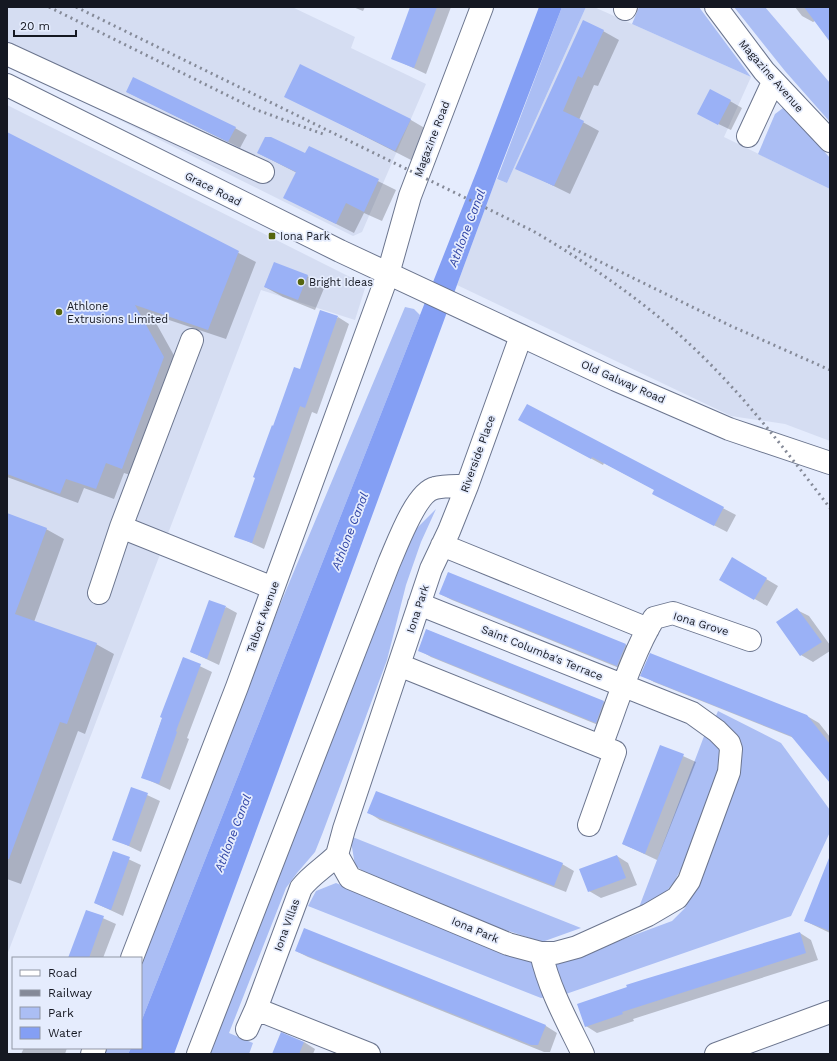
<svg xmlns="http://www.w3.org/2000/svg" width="837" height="1061" font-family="'Work Sans',sans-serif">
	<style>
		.built { fill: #d5ddf2 }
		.green { fill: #abbef4 }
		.water { fill: #849ff4 }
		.shadow { fill: #0003 }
		.building { fill: #9ab1f6 }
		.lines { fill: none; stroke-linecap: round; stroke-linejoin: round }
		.minor-casing { stroke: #6b758e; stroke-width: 24 }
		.major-casing { stroke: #6b758e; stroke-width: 24 }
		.minor { stroke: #fff; stroke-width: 22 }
		.major { stroke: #fff; stroke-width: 22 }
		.rail { stroke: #858a98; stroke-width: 3; stroke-dasharray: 2 4; stroke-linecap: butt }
		.poi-dot { fill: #56650d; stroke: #e5ecfd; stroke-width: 1.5 }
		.labels { text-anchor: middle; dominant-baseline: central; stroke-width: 3.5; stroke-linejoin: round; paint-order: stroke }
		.street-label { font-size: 11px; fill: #151822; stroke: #e5ecfd }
		.poi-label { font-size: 11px; fill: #151822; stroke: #e5ecfd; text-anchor: start }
		.water-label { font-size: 12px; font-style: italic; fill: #3145a6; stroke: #e5ecfd }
	</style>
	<rect width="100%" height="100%" fill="#e5ecfd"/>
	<path class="built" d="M7 7H292L355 37 351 48 426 84 362 232 353 236 7 64Z
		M586 7H594L751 77 724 137 830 189V441L785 424 731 416 457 285 496 179 507 183Z
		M7 105 366 285 355 320 261 290 7 955Z"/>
	<path class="green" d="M562 7H586L507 183 497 179Z
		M639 7H699L751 77 632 24Z
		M734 7H765L830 83V122L785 71Z
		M783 108 791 114 830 158V189L758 154 775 114Z
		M405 307 414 309 420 315 141 1022V961L279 607Z
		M436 509 421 542 406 585 387 660 323 832 315 852 297 873 286 888 229 1033 253 1043 249 1054H210L408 546 416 529Z
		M718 711 781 743 830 810V832L791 916 563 995 551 966 672 921 685 908 700 881 740 774 742 751 735 737 715 718Z
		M706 731 719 746 723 756 686 860 674 882 665 893 638 910Z
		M350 836 581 928 542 942 481 922 369 876 355 865Z
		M336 883 534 962 548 997 541 998 308 906 316 891Z
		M107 1048H131L128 1054H105Z"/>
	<path class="water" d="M539 7H562L496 179 174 1054H128L131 1048H141V1022L478 168Z"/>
	<path class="shadow" d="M353 7H365L363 11Z
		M412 7H451L426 74 392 58Z
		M795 7H830V41L815 21 813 22 802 16Z
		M603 31 619 40 598 86 594 85 579 120 599 131 570 194 517 168Z
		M127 92 235 128 247 135 240 148Z
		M286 96 411 120 428 130 413 161Z
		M730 101 742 108 731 130 710 120Z
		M7 133 256 262 226 339 151 314 181 368 140 478 124 473 114 499 84 488 78 503 7 477Z
		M309 147 396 190 382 221 364 213 354 233 285 198 297 173 258 153 305 155Z
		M307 276 325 286 315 310 283 297 265 287Z
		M338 317 349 324 317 414 312 412 264 549 236 536 274 427 300 370Z
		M527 405 736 515 727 532 665 500 655 490 604 463 603 465 531 426Z
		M7 514 46 529 64 539 34 622 96 644 114 654 85 734 78 731 21 884 7 879Z
		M732 559 778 586 767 606 720 579Z
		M448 573 626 645 638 652 629 672 452 600 440 594Z
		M226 607 237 613 219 665 191 652Z
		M797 610 809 616 830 645V651L813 662 801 655Z
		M427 630 604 702 616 709 608 729 431 657 419 650Z
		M183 658 212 672 187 738 189 739 170 790 142 777Z
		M642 675 807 716 819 723 830 737V782L794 738 654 682Z
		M661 746 696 762 657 860 623 844Z
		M132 788 160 801 141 852 114 839Z
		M369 813 562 864 574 871 566 892 380 820Z
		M113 852 141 865 123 916 95 903Z
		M617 856 628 863 637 885 601 898 589 891Z
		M830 858V933L805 921Z
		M87 911 116 924 103 958H69Z
		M800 933 811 940 818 960 633 1019 634 1021 597 1033 586 1026Z
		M296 951 546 1026 557 1033 550 1052H544L308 957Z
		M304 1042 315 1049 313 1054H273Z
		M24 1048H67L65 1054H21Z"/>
	<path class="building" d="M410 7H437L414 68 391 59Z
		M804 7H830V42Z
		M583 20 604 30 582 78 578 76 563 111 584 121 554 186 515 169Z
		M300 64 411 119 395 151 284 97Z
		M133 77 236 127 228 142 126 92Z
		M710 89 731 100 718 125 697 114Z
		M7 132 239 251 208 330 135 305 164 357 122 469 106 463 96 489 66 479 60 494 7 474Z
		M265 137H271L305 153 309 146 379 179 364 212 346 203 336 224 283 198 296 172 257 153Z
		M274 262 308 275 298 300 264 287Z
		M320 310 338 316 305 408 300 406 252 543 234 537 255 478 253 477 272 425 273 426 294 367 300 369Z
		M527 404 724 507 714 526 652 494 654 490 592 457 591 459 518 420Z
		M7 513 47 528 15 614 97 643 67 724 60 722 9 859H7Z
		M732 557 767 578 754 600 719 580Z
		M448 572 626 644 617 666 439 594Z
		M209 600 226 606 207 659 190 652Z
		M797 608 822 642 800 656 776 622Z
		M426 629 604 701 596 723 418 651Z
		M650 653 807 715 830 744V783L791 736 640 676Z
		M183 657 201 664 176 731 177 732 159 784 141 778 162 718 160 717Z
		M660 745 684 754 645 854 622 844Z
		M131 787 148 793 129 846 112 840Z
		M376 791 563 863 554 886 367 813Z
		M113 851 130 857 111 910 94 903Z
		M617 855 626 878 588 892 579 869Z
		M829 858H830V931L804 921Z
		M86 910 104 916 89 958H68Z
		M304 928 546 1025 538 1045H531L295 951Z
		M800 932 806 953 622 1012 623 1014 585 1027 577 1004 627 987 626 985 645 979Z
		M281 1032 304 1042 299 1054H272Z"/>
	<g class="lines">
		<g class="minor-casing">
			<path id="minor" d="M716 7 764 71 830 141
				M625 9 626 7
				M7 54 263 172
				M748 136 773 82
				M192 340 121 527 273 588
				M442 545 648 629
				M99 593 121 527
				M419 604 692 713 717 731 729 743 731 749 729 772 689 881 677 898 648 915 577 947 555 953H541L508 944 350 878 337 855 344 829 431 569 449 531 467 486 521 336
				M399 665 615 752 589 825
				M601 746C616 707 632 654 654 618L673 613 750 640
				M337 855C325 867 311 875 301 888L256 1009 369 1054
				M541 953C549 989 567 1021 583 1054
				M132 958 237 687 388 274 410 196 482 7
				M247 1029 256 1009
				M92 1054 95 1048
				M198 1054 389 563C397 545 416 492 435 488 445 485 457 486 467 486
				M716 1054 830 1012"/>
		</g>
		<g class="major-casing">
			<path id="major" d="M7 85 340 251 616 380 729 429 830 463"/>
		</g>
		<use href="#minor" class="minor"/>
		<use href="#major" class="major"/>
		<path class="rail" d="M49 7 257 110 323 134
			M76 7 533 231C598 269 661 313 714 368 756 411 793 460 830 508
			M568 246 731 326 830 370"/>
	</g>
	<g class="poi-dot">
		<rect x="268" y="232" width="8" height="8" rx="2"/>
		<circle cx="301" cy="282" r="4"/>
		<circle cx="59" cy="312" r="4"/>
	</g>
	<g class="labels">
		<g class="street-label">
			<text transform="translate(771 76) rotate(49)">Magazine Avenue</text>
			<text transform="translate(432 139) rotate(-69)">Magazine Road</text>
			<text transform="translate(213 189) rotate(27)">Grace Road</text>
			<text transform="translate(623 382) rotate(24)">Old Galway Road</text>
			<text transform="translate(478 454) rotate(-70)">Riverside Place</text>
			<text transform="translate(418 609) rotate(-72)">Iona Park</text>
			<text transform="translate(263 617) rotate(-70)">Talbot Avenue</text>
			<text transform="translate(701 624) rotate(17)">Iona Grove</text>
			<text transform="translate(542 653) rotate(22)">Saint Columba's Terrace</text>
			<text transform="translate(287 925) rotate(-70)">Iona Villas</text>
			<text transform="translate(475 930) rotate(23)">Iona Park</text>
		</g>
		<g class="poi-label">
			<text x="280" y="236">Iona Park</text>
			<text x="309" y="282">Bright Ideas</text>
			<text x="67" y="306">Athlone<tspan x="67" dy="13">Extrusions Limited</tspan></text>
		</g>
		<g class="water-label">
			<text transform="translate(467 228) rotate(-69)">Athlone Canal</text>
			<text transform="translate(350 531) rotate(-69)">Athlone Canal</text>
			<text transform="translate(233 833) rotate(-69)">Athlone Canal</text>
		</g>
	</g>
	<rect width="837" height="1061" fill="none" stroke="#151822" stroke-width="16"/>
	<rect x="12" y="957" width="130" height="92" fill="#e5ecfd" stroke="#9297a5"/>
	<rect x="20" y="970" width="20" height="6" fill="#ffffff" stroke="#9297a5"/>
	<text x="48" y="977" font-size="12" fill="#151822">Road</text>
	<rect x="20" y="990" width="20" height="6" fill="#858a98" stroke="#9297a5"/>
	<text x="48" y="997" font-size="12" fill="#151822">Railway</text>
	<rect x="20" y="1007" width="20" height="12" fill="#abbef4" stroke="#9297a5"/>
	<text x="48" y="1017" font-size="12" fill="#151822">Park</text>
	<rect x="20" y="1027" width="20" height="12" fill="#849ff4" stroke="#9297a5"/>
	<text x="48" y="1037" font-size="12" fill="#151822">Water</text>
	<path d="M14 30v6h62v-6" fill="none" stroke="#151822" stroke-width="2"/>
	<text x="20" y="30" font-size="12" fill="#151822" stroke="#e5ecfd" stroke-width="3" paint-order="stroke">20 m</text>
</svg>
